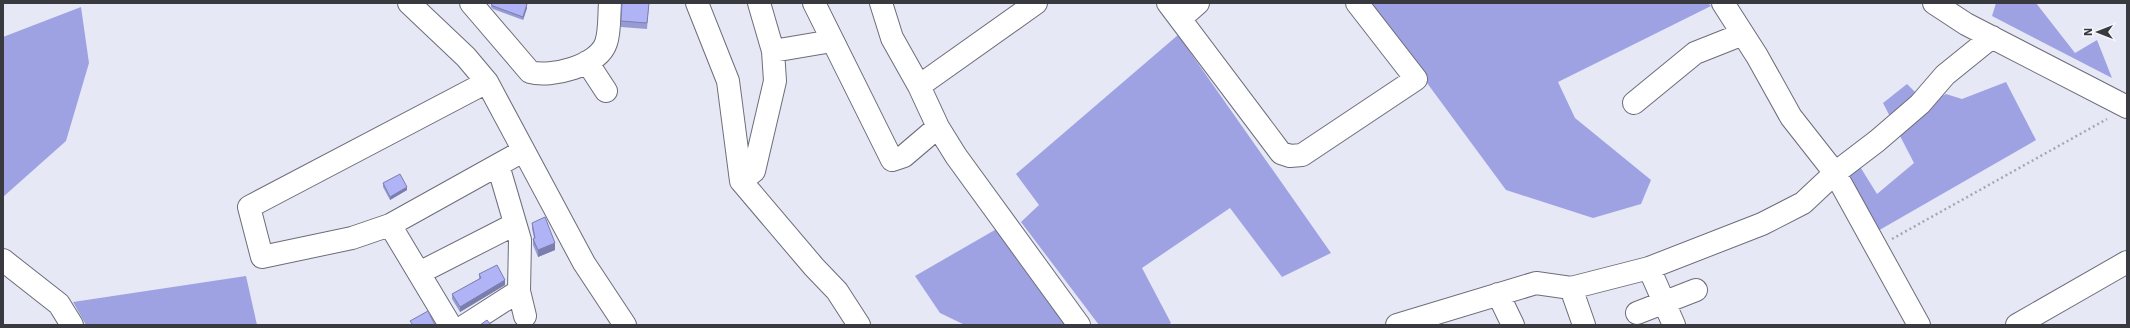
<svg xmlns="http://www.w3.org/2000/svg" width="2130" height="328" font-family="'Work Sans',sans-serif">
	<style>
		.forest { fill: #9ea2e2 }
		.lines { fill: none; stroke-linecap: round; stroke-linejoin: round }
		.minor-casing { stroke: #6c6d79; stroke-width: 24 }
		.path { stroke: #a5a7b2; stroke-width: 2.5; stroke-dasharray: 2 3; stroke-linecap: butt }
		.minor { stroke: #fff; stroke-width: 22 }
		.wall { fill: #979bd4 }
		.shaded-wall { fill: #7b7eac }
		.building { fill: #b0b4f6; stroke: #7b7eac }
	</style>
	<rect width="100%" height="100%" fill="#e6e8f6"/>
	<path class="forest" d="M1368 3H1708L1711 6 1558 82 1575 118 1651 180 1641 204 1593 218 1506 190Z
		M1996 3H2036L2075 53 2097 40 2112 78 1992 16Z
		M81 7 89 63 66 141 3 197V37Z
		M1178 35 1331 253 1282 277 1230 208 1142 268 1171 323 1168 325H1099L1021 222 1039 205 1016 174Z
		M2006 82 2036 140 1876 232 1843 172 1859 165 1877 194 1914 163 1883 103 1907 84 1927 104 1946 94 1962 99Z
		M1000 227 1065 325H965L940 313 915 276Z
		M246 276 257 325H86L73 302Z"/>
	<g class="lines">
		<g class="minor-casing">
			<path id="minor" d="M409 3 466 57 487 82 584 263 625 325
				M471 3 530 72C551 78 598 66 606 43 610 32 609 15 610 3
				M697 3 728 81 741 181 814 267 837 291 859 325
				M814 3 892 160 904 156 938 127
				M881 3 892 38 919 86 938 127 956 156 1079 325
				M1168 3 1281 153 1290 156 1302 155 1416 79 1357 3
				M1723 3 1757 56 1791 117 1835 173 1919 325
				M1934 3 1966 24 2127 107
				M1180 19 1198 3
				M773 51 832 41
				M587 62 606 91
				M487 82 249 207 262 257 352 238 390 225 523 151
				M919 86 1036 3
				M1634 103 1695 53 1743 34
				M498 165 520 240 519 291 525 316
				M741 181 754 171 775 81 773 51 759 3
				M390 225 450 325
				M3 260 59 304 72 325
				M1649 268 1674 325
				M419 273 515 224
				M1571 288 1584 325
				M1498 294 1513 325
				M1637 313 1696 290
				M466 325 519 291
				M1397 325 1536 283 1571 288 1649 268 1762 224 1803 203 1835 173 1877 141 1920 104 1945 75 1992 37
				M2017 325 2127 262"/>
		</g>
		<path class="path" d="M1892 239 2107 119"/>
		<use href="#minor" class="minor"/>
	</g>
	<path class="wall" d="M649 3 647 29 621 27V21Z
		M491 4 527 8 523 20 493 9 491 7Z
		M383 183 407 190 390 200 383 187Z
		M532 223 555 250 538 257 533 245V239L534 238 532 229Z
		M479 274 505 285 460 312 452 299V294L479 279Z"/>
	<path class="shaded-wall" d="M527 4V8L523 20V17Z
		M407 187V190L390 200V197Z
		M555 243V250L538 257V250Z
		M505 280V285L460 312V307Z"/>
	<path class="building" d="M492 3H523L527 4 523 17 493 6 491 4Z
		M622 3H649L647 23 621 21Z
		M400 174 407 187 390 197 383 183Z
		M545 217 555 243 538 250 533 239 535 238 532 223Z
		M497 265 505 280 460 307 452 294 481 278 479 274Z
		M428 311 435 325H413L410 321Z
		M487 320 491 325H480Z"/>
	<rect width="2130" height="328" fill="none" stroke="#393a3f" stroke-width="8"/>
	<g transform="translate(2098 32) rotate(270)" stroke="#f5f5fe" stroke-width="3" paint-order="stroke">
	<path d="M0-3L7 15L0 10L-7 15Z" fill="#393a3f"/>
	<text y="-6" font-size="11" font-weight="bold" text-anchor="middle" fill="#393a3f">N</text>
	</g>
</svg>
